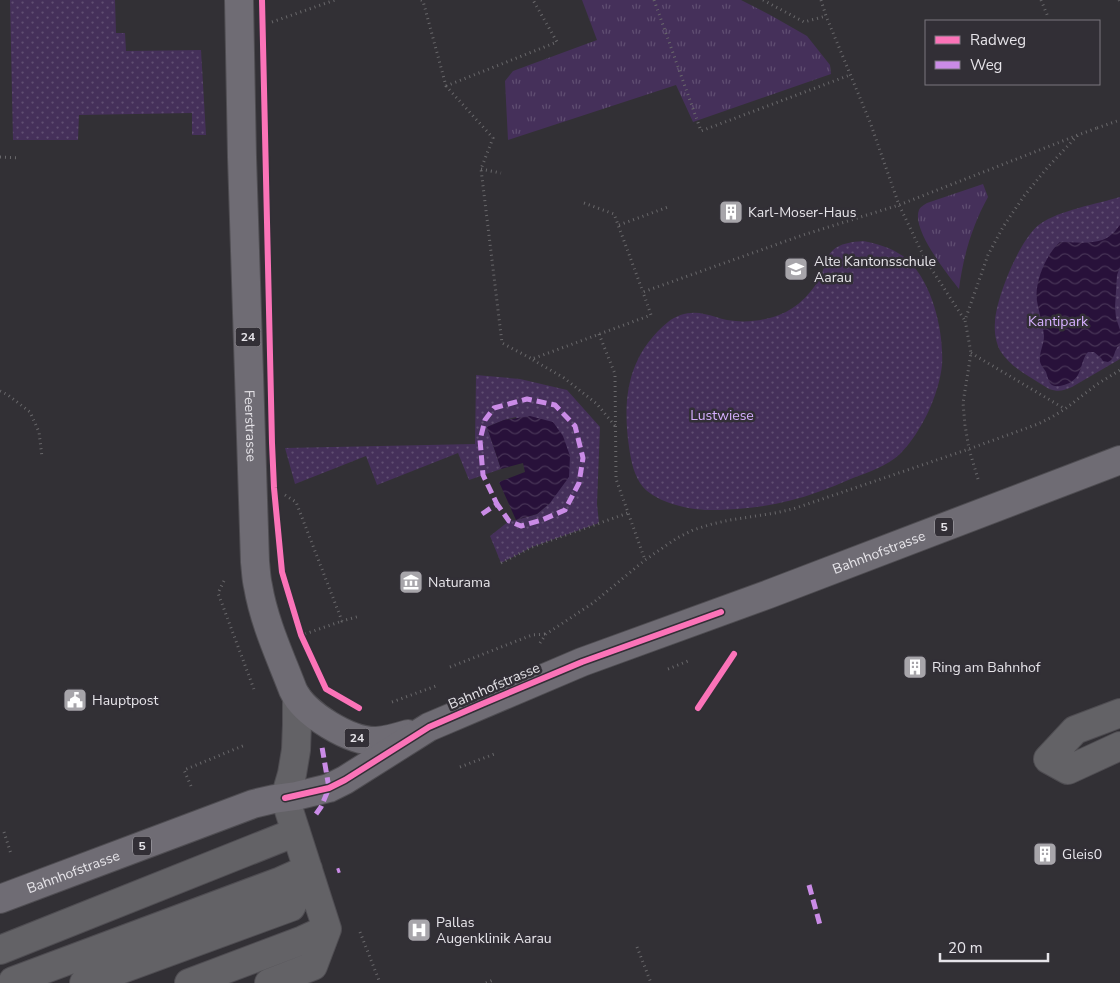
<svg xmlns="http://www.w3.org/2000/svg" width="1120" height="983" font-family="'Nunito Sans',sans-serif">
	<style>
		.grass { fill: url(#grass-tufts) }
		.park { fill: url(#park-dots) }
		.water { fill: url(#water-waves) }
		.lines { fill: none; stroke-linecap: round; stroke-linejoin: round }
		.minor-casing { stroke: #4f4d52; stroke-width: 30 }
		.major-casing { stroke: #4f4d52; stroke-width: 30 }
		.path { stroke: #69686b; stroke-width: 3; stroke-dasharray: 1 4; stroke-linecap: butt }
		.minor { stroke: #636266; stroke-width: 28 }
		.major { stroke: #6f6c74; stroke-width: 28 }
		.quiet { stroke: #ca8be6; stroke-width: 5; stroke-dasharray: 10 5; stroke-linecap: butt }
		.cycleway-casing { stroke: #322f36; stroke-width: 9 }
		.cycleway { stroke: #fb73b8; stroke-width: 6 }
		.labels { text-anchor: middle; dominant-baseline: central; stroke-width: 5; stroke-linejoin: round; paint-order: stroke }
		.shield { fill: #322f36; stroke: #b0aeb3; stroke-width: 1 }
		.shield-label { font-size: 12px; font-weight: bold; fill: #e6e4e9 }
		.poi-label { font-size: 14px; fill: #e6e4e9; stroke: #322f36; text-anchor: start }
		.park-label { font-size: 14px; fill: #d5affe; stroke: #322f36 }
		.street-label { font-size: 14px; fill: #e6e4e9; stroke: #322f36 }
	</style>
	<defs>
		<pattern id="grass-tufts" width="24" height="20" patternUnits="userSpaceOnUse" patternTransform="scale(1.25)"><rect width="24" height="20" fill="#45305a"/><path d="M3 7l-1-3M5 7V3M7 7l1-3M15 17l-1-3M17 17v-4M19 17l1-3" fill="none" stroke="#604e72"/></pattern>
		<pattern id="park-dots" width="8" height="8" patternUnits="userSpaceOnUse" patternTransform="scale(1.25)"><rect width="8" height="8" fill="#45305a"/><path d="M2 2h.1M6 6h.1" fill="none" stroke="#604e72" stroke-width="1.8" stroke-linecap="round"/></pattern>
		<pattern id="water-waves" width="16" height="10" patternUnits="userSpaceOnUse" patternTransform="scale(1.25)"><rect width="16" height="10" fill="#28113a"/><path d="M0 5q4-4 8 0t8 0" fill="none" stroke="#473456"/></pattern>
	</defs>
	<rect width="100%" height="100%" fill="#323035"/>
	<path class="grass" d="M582 0H741L772 16 807 36 830 65 831 74 693 122 676 85 508 140 505 81 513 71 597 40Z
		M983 184 988 197C972 226 963 257 959 289 948 275 911 229 919 210 920 207 924 205 927 203Z"/>
	<path class="park" d="M10 0H115L116 33H125L126 51 201 50 206 135H192V113L79 115 78 140H13Z
		M1120 197V359L1072 387C1063 391 1058 392 1049 389 1033 378 1012 369 1001 352 996 344 994 332 995 322 996 298 1020 238 1040 224 1060 210 1097 204 1120 197Z
		M863 241C880 244 898 250 910 262 933 286 944 332 942 365 939 395 921 433 900 454 887 466 869 472 853 478 841 483 830 488 818 492 783 505 746 510 710 510 690 510 657 503 643 487 634 476 631 461 629 447 622 398 628 355 668 322 678 314 692 311 704 314 712 315 720 319 727 320 745 323 763 321 779 315 798 308 814 291 822 273 825 265 826 257 832 251 840 243 852 242 863 241Z
		M476 375 520 379 567 390 600 427 597 504 599 523 532 547 501 563 490 536 509 521 516 520 537 514 550 503 516 417 504 420 487 427 501 469 469 480 458 453 377 485 366 456 295 484 285 448 475 444Z"/>
	<path class="water" d="M1120 225V267L1117 275 1115 307 1116 318 1120 330V345C1113 349 1116 359 1108 362L1103 361 1101 358 1094 352H1088C1080 361 1083 375 1071 382 1066 385 1054 389 1050 383 1048 380 1047 375 1046 372 1043 367 1039 364 1040 358 1040 350 1044 344 1044 336 1043 324 1039 313 1037 301 1034 283 1046 254 1060 242 1076 242 1100 246 1112 234 1115 232 1117 228 1120 225Z
		M530 416 553 422 563 436 570 456 569 477 550 503 537 514 516 520 499 482 525 472 523 463 501 469 487 427 504 420Z"/>
	<g class="lines">
		<g class="minor-casing">
			<path id="minor" d="M1120 713 1075 730 1048 759 1068 770 1120 746
				M0 950 296 832
				M13 981 281 881 308 869
				M84 983 291 907 308 869
				M189 983 303 940 327 929
				M269 983 313 966 327 929 285 798 292 774 296 750 297 724V697"/>
		</g>
		<g class="major-casing">
			<g id="major">
				<path id="s1" d="M239 0 242 157 255 562C256 570 256 578 258 586 264 622 280 656 293 690 304 714 350 742 377 741 388 740 398 737 408 734"/>
				<path id="s2" d="M0 899 253 804 274 799 296 796 329 788 345 780 429 727 582 662 769 594 1120 460"/>
			</g>
		</g>
		<path class="path" d="M421 0 423 1 446 86 493 138 481 169 502 343 532 359 651 315 643 292 803 235 899 205 1078 135
			M654 0 701 131 850 75
			M763 0 804 22 826 16
			M821 0 826 16 870 122 899 205 925 259 964 319
			M1041 0 1048 17
			M1119 0 1120 2
			M272 22 335 0
			M446 86 557 42 533 0
			M1097 128 1120 120
			M0 157 20 158
			M481 169 501 173
			M584 203 614 214 643 292
			M619 225 668 207
			M599 334 615 374 616 479 645 560
			M971 353 1065 409
			M533 360 564 378 597 404 615 426
			M0 391 8 395 30 412 39 432 42 457
			M978 479 969 449 965 425 963 403 971 353 965 320 988 255 1003 227 1024 196 1047 168 1078 135 1097 128H1094
			M285 495 296 502 342 621 360 616
			M501 563 532 547 628 513
			M224 581 218 593 255 692
			M305 634 342 621
			M540 643 546 634 593 603 645 560 677 538 693 530 712 524 730 520 775 513 793 509 969 449 1038 424 1052 417 1065 409 1096 385 1120 370
			M450 667 532 635 545 634
			M668 669 688 661
			M392 702 436 686
			M460 767 497 753
			M191 786 184 770 245 745
			M4 832 11 854
			M360 932 380 983
			M637 947 651 983
			M486 983 493 980"/>
		<use href="#minor" class="minor"/>
		<use href="#major" class="major"/>
		<path class="quiet" d="M482 514 497 504 483 475 480 440 485 420 494 408 527 399 555 405 575 426 583 458 579 483 565 510 542 520 521 526 509 521 497 504
			M316 814 321 807 329 788 322 747
			M337 871 340 870
			M809 885 820 925"/>
		<g class="cycleway-casing">
			<path id="cycleway" d="M262 0 272 443 274 488 282 572 301 635 326 689 359 708
				M698 708 734 654
				M285 798 329 788 345 780 429 727 482 704 582 662 721 612"/>
		</g>
		<use href="#cycleway" class="cycleway"/>
	</g>
	<defs>
		<g id="building-square" transform="scale(1.25)"><rect x="-9" y="-9" width="18" height="18" rx="4" fill="#a7a5aa" stroke="#322f36"/><path d="M-4-6H4V6H1V3H-1V6H-4ZM-2.5-4.3h1.7v1.8h-1.7ZM.8-4.3h1.7v1.8H.8ZM-2.5-1h1.7V.8h-1.7ZM.8-1h1.7V.8H.8Z" fill="#fff"/></g>
		<g id="school-square" transform="scale(1.25)"><rect x="-9" y="-9" width="18" height="18" rx="4" fill="#a7a5aa" stroke="#322f36"/><path d="M0-5L7-2L0 1L-7-2ZM-4 1L0 2.5L4 1V4Q0 6-4 4Z" fill="#fff"/></g>
		<g id="museum-square" transform="scale(1.25)"><rect x="-9" y="-9" width="18" height="18" rx="4" fill="#a7a5aa" stroke="#322f36"/><path d="M0-6L6-3V-2H-6V-3ZM-5-1h2V3h-2ZM-1-1h2V3h-2ZM3-1h2V3H3ZM-6 4H6V6H-6Z" fill="#fff"/></g>
		<g id="civic-square" transform="scale(1.25)"><rect x="-9" y="-9" width="18" height="18" rx="4" fill="#a7a5aa" stroke="#322f36"/><path d="M-.6-6.5H3V-4.5H.6V-3L4-1V1h2V6H-6V1h2V-1L-.6-3ZM-1.2 2.5V6h2.4V2.5Z" fill="#fff"/></g>
		<g id="hospital-square" transform="scale(1.25)"><rect x="-9" y="-9" width="18" height="18" rx="4" fill="#a7a5aa" stroke="#322f36"/><path d="M-5-5h3v3.5h4V-5h3V5h-3V1.5h-4V5h-3Z" fill="#fff"/></g>
	</defs>
	<g fill-rule="evenodd">
		<use href="#building-square" x="731" y="212"/>
		<use href="#school-square" x="796" y="269"/>
		<use href="#museum-square" x="411" y="582"/>
		<use href="#building-square" x="915" y="667"/>
		<use href="#civic-square" x="75" y="700"/>
		<use href="#building-square" x="1045" y="854"/>
		<use href="#hospital-square" x="419" y="930"/>
	</g>
	<g class="labels">
		<g class="shield">
			<rect x="235.5" y="327.5" width="25" height="19" rx="4"/>
			<rect x="935" y="517.5" width="18" height="19" rx="4"/>
			<rect x="344.5" y="728.5" width="25" height="19" rx="4"/>
			<rect x="133" y="836.5" width="18" height="19" rx="4"/>
		</g>
		<g class="shield-label">
			<text x="248" y="337">24</text>
			<text x="944" y="527">5</text>
			<text x="357" y="738">24</text>
			<text x="142" y="846">5</text>
		</g>
		<g class="poi-label">
			<text x="748" y="212">Karl-Moser-Haus</text>
			<text x="814" y="261">Alte Kantonsschule<tspan x="814" dy="16">Aarau</tspan></text>
			<text x="428" y="582">Naturama</text>
			<text x="932" y="667">Ring am Bahnhof</text>
			<text x="92" y="700">Hauptpost</text>
			<text x="1062" y="854">Gleis0</text>
			<text x="436" y="922">Pallas<tspan x="436" dy="16">Augenklinik Aarau</tspan></text>
		</g>
		<g class="park-label">
			<text x="1058" y="321">Kantipark</text>
			<text x="722" y="415">Lustwiese</text>
		</g>
		<g class="street-label">
			<text stroke="none"><textPath href="#s1" startOffset="426">Feerstrasse</textPath></text>
			<text stroke="none"><textPath href="#s2" startOffset="948">Bahnhofstrasse</textPath></text>
			<text transform="translate(494 686) rotate(-23)">Bahnhofstrasse</text>
			<text stroke="none"><textPath href="#s2" startOffset="78">Bahnhofstrasse</textPath></text>
		</g>
	</g>
	<rect x="925" y="20" width="175" height="65" fill="#322f36" stroke="#7a777e"/>
	<rect x="935" y="36" width="25" height="8" fill="#fb73b8" stroke="#7a777e"/>
	<text x="970" y="45" font-size="15" fill="#e6e4e9">Radweg</text>
	<rect x="935" y="61" width="25" height="8" fill="#ca8be6" stroke="#7a777e"/>
	<text x="970" y="70" font-size="15" fill="#e6e4e9">Weg</text>
	<path d="M940 953v8h108v-8" fill="none" stroke="#e6e4e9" stroke-width="2.5"/>
	<text x="948" y="953" font-size="15" fill="#e6e4e9" stroke="#322f36" stroke-width="4" paint-order="stroke">20 m</text>
</svg>
